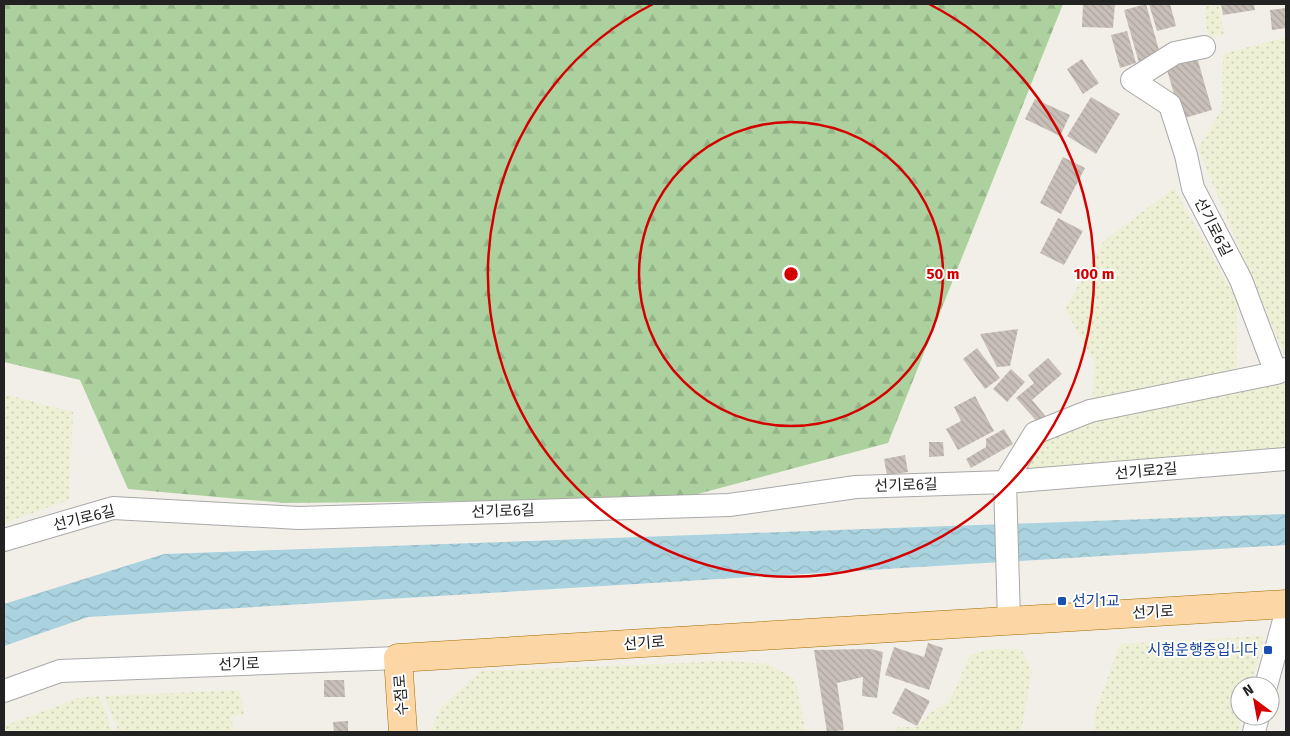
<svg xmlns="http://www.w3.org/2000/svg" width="1290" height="736" font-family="'Fira Sans','Noto Sans KR',sans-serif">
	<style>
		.farmland { fill: url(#farmland-dots) }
		.forest { fill: url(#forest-firs) }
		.water { fill: url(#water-waves) }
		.building { fill: url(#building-back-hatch) }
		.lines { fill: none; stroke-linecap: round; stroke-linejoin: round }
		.minor-casing { stroke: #a9a9a9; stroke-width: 24 }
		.major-casing { stroke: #a06b00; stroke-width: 29 }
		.minor { stroke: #fff; stroke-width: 22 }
		.major { stroke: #fcd6a4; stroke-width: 28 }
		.ring { fill: none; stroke: #d40000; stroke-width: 2.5 }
		.transit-dot { fill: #1a4fb4; stroke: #fff; stroke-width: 2 }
		.labels { text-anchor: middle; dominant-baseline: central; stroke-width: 4; stroke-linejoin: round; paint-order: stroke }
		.street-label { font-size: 15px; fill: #222; stroke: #fff }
		.transit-label { font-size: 15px; fill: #164399; stroke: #fff; text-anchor: start }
		.centre { fill: #d40000; stroke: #fff; stroke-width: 2.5 }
		.ring-label { font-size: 15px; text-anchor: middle; font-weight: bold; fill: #d40000; stroke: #fff; stroke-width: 4; stroke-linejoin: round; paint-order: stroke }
	</style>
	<defs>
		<pattern id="farmland-dots" width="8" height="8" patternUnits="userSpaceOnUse" patternTransform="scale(1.25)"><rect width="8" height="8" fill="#eef0d5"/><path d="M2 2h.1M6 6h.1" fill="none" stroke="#ccceb7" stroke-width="1.8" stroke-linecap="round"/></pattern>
		<pattern id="forest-firs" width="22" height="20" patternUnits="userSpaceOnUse" patternTransform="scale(1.25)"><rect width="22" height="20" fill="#add19e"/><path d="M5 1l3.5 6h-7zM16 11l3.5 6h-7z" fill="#95b388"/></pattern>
		<pattern id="water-waves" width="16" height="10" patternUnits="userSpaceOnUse" patternTransform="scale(1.25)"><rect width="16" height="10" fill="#aad3df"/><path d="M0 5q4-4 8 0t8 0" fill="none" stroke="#92b5bf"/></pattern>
		<pattern id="building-back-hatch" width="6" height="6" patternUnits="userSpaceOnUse" patternTransform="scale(1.25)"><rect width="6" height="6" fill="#c7bfb8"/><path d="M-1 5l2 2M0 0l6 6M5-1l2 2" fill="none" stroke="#aba49e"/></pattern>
	</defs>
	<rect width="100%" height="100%" fill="#f2efe9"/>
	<path class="farmland" d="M1204 4H1219L1224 35 1208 37Z
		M1286 37V353L1284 354 1198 149 1222 108 1223 54Z
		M1174 188 1237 301V367L1216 378 1092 402 1095 364 1065 309 1104 241Z
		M1286 373V457L1021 472 1038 443 1068 426Z
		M4 394 73 412 69 500 4 523Z
		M1264 636 1251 686H1240V716H1242L1238 732H1094L1095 712 1120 644Z
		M990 649H1021L1032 670 1021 732H896L898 727H918L930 713 949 702 970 655Z
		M729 661 769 664 795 679 806 732H430L440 708 481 671Z
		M240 690 244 715 231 716 234 732H119L104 696Z
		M99 696 113 732H4V726L78 698Z"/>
	<path class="forest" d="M4 4H1063L888 443 679 499 285 503 128 489 80 380 4 362Z"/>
	<path class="water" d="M1286 514V545L88 617 4 646V604L164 554Z"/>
	<path class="building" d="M1083 4H1115L1113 28 1082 27Z
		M1146 4 1161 57 1139 63 1124 10Z
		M1149 4H1170L1176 26 1157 31Z
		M1221 4H1254L1255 10 1223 15Z
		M1286 8V28L1272 30 1270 10Z
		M1127 31 1136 63 1120 68 1111 35Z
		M1197 57 1212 110 1181 119 1166 66Z
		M1082 59 1099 83 1083 94 1067 69Z
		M1091 97 1120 114 1096 154 1067 136Z
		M1035 99 1070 115 1060 136 1025 119Z
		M1063 157 1085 168 1061 214 1040 203Z
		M1058 218 1083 231 1064 265 1040 253Z
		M1018 329 1010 366 997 367 980 334Z
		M977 348 1000 378 985 389 963 359Z
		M1048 358 1062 374 1032 400 1048 419 1041 426 1016 398 1034 383 1028 375Z
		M1011 369 1025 382 1007 402 993 389Z
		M975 396 994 431 958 450 946 429 961 421 954 407Z
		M1004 429 1013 444 971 468 966 459 986 447V439Z
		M929 442H943L944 456 929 457Z
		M905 455 908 472 887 475 884 459Z
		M928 643 943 648 929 690 885 675 894 647 924 657Z
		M871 649 883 652 877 698 862 696 863 677 837 683 844 730 827 732 814 650Z
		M324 680H344L345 697H324Z
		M905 688 930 701 917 726 892 713Z
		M348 721V732H334L333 722Z"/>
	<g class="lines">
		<g class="minor-casing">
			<path id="minor" d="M1204 47 1175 53 1132 80 1170 105 1186 155 1193 188 1241 280 1276 373
				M4 540 113 508 299 518 729 505 856 487 1005 482 1286 459
				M1009 620 1005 482 1035 433 1090 411 1276 373 1286 369
				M1266 686 1286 613
				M4 691 60 671 398 658
				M1254 732 1258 716"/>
		</g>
		<g class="major-casing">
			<path id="major" d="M403 732 398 658 1286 604"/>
		</g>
		<use href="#minor" class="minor"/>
		<use href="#major" class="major"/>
	</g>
	<g class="ring">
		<circle cx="791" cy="274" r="152"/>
		<path d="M929 4A303 303 0 1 1 653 4"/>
	</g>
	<g class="transit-dot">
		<rect x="1057" y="596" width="10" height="10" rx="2.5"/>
		<rect x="1263" y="645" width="10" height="10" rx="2.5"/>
	</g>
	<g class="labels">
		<g class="street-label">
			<text transform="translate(1213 227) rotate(63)">선기로6길</text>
			<text transform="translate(1146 471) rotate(-5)">선기로2길</text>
			<text transform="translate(906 485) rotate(-2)">선기로6길</text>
			<text transform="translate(503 511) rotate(-2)">선기로6길</text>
			<text transform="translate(84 518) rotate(-14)">선기로6길</text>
			<text transform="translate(1153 612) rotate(-3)">선기로</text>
			<text transform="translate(644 643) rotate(-4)">선기로</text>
			<text transform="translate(239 664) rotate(-2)">선기로</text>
			<text transform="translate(401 695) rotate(-94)">수점로</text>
		</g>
		<g class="transit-label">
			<text x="1072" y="601">선기1교</text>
			<text x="1258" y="650" text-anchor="end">시험운행중입니다</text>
		</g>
	</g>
	<circle cx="791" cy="274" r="8" class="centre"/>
	<g class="ring-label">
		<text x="943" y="279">50 m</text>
		<text x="1094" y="279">100 m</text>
	</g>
	<rect width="1290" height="736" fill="none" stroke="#222222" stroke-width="10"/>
	<g transform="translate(1255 701) rotate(328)"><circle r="24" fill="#ffffff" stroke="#a7a7a7"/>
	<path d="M0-4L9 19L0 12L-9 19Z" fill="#d40000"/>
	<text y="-8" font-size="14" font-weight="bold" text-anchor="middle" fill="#222222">N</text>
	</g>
</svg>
